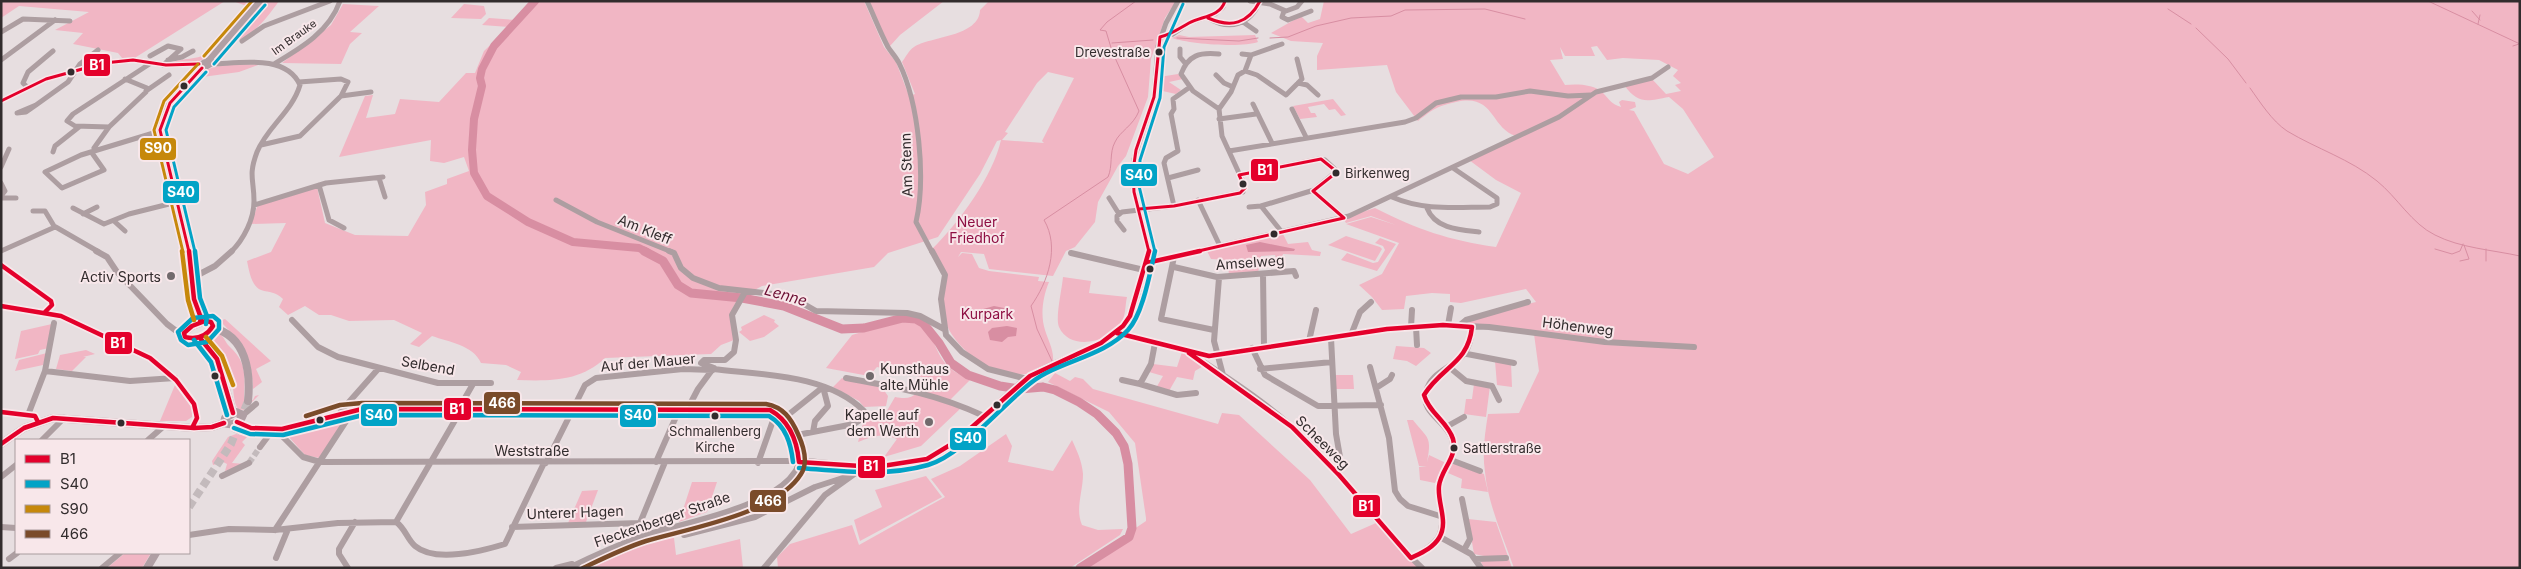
<svg xmlns="http://www.w3.org/2000/svg" width="2521" height="569" font-family="Inter,sans-serif">
	<style>
		.green { fill: #f1b6c4; fill-rule: evenodd }
		.water { fill: #d88ea2 }
		.lines { fill: none; stroke-linecap: round; stroke-linejoin: round }
		.stream { stroke: #d88ea2; stroke-width: 1 }
		.river-far1 { stroke: #d88ea2; stroke-width: 8 }
		.river { stroke: #d88ea2; stroke-width: 9 }
		.minor-tunnel { stroke: #c3babc; stroke-width: 6; stroke-dasharray: 6 3; stroke-linecap: butt }
		.major-tunnel { stroke: #c3babc; stroke-width: 8; stroke-dasharray: 8 4.5; stroke-linecap: butt }
		.minor-far1 { stroke: #ad9ea1; stroke-width: 5 }
		.minor { stroke: #ad9ea1; stroke-width: 6 }
		.major-far1 { stroke: #b09fa4; stroke-width: 6 }
		.major { stroke: #b09fa4; stroke-width: 8 }
		.bus-1-far1-casing { stroke: #f8e7ea; stroke-width: 6 }
		.bus-1-casing { stroke: #f8e7ea; stroke-width: 8 }
		.bus-2-far1-casing { stroke: #f8e7ea; stroke-width: 6 }
		.bus-2-casing { stroke: #f8e7ea; stroke-width: 8 }
		.bus-3-far1-casing { stroke: #f8e7ea; stroke-width: 6 }
		.bus-3-casing { stroke: #f8e7ea; stroke-width: 8 }
		.bus-4-casing { stroke: #f8e7ea; stroke-width: 8 }
		.bus-1-far1 { stroke: #e4002b; stroke-width: 3 }
		.bus-1 { stroke: #e4002b; stroke-width: 4.5 }
		.bus-2-far1 { stroke: #02a3c6; stroke-width: 3 }
		.bus-2 { stroke: #02a3c6; stroke-width: 4.5 }
		.bus-3-far1 { stroke: #c6880b; stroke-width: 3 }
		.bus-3 { stroke: #c6880b; stroke-width: 4.5 }
		.bus-4 { stroke: #7a4b2a; stroke-width: 4.5 }
		.bus-dot { fill: #322c2d; stroke: #f8e7ea; stroke-width: 2 }
		.poi-dot { fill: #716a6c; stroke: #f8e7ea; stroke-width: 2 }
		.labels { text-anchor: middle; dominant-baseline: central; stroke-width: 4; stroke-linejoin: round; paint-order: stroke }
		.far-street-label { font-size: 11px; fill: #322c2d; stroke: #f8e7ea }
		.bus-label { font-size: 13px; fill: #322c2d; stroke: #f8e7ea; text-anchor: start }
		.street-label { font-size: 14px; fill: #322c2d; stroke: #f8e7ea }
		.park-label { font-size: 14px; fill: #8e0f43; stroke: #f8e7ea }
		.poi-label { font-size: 14px; fill: #322c2d; stroke: #f8e7ea; text-anchor: end }
		.water-label { font-size: 15px; font-style: italic; fill: #6b0d32; stroke: #f8e7ea }
		.line-badge { stroke: #f8e7ea; stroke-width: 2 }
		.badge-label { font-size: 14px; text-anchor: middle; font-weight: bold; fill: #fff }
	</style>
	<rect width="100%" height="100%" fill="#e7dee0"/>
	<path class="green" d="M1 1H225L133 59 122 58 118 53 73 44 83 33 55 30 89 12 19 6 1 18Z
		M233 1H257L204 59 194 63 170 64C178 58 192 60 202 56L249 7Z
		M263 1H279C266 19 252 38 229 43Z
		M530 1H864L884 47 896 62 909 96 915 94 902 62C905 58 909 50 914 47 931 36 979 37 980 10L989 1H1176L1165 18 1151 59 1148 97 1126 156 1118 166 1098 202 1095 222 1075 247 1066 251 1053 276 989 269 984 254 961 252 958 257 962 253 972 254 979 268 989 271 1039 277 1038 281 1049 282C1043 296 1040 315 1045 330 1048 340 1054 350 1053 361 1047 365 1033 373 1026 374 995 380 953 348 945 320 941 306 944 291 947 278L932 249C959 223 993 176 1001 140L997 141 980 174 938 237 888 253 874 267 762 286 738 299 732 309 734 340 721 345 711 354 605 358C580 382 549 381 517 380L521 372 506 365 481 363C473 345 449 342 432 336L419 347 410 344 422 333 394 320 349 321 331 315H319L305 306 288 315 279 307 283 299C275 291 270 293 261 290 251 286 249 270 247 261L271 252 286 223 251 224 258 204 317 187 325 223 355 235 408 236 426 205 425 192 447 184V179L469 171 464 157 444 163 430 161 431 140 339 157 365 96 373 95 366 118 395 114 400 99 439 102 466 73H475L484 51 509 27 482 25 489 18 516 20ZM1048 72 1074 78 1042 141 1044 143 1002 140 1008 133 1005 132 1037 83Z
		M866 1H944L900 35 890 46Z
		M1324 1H2520V568H1514C1503 537 1488 504 1485 472 1482 452 1485 433 1488 414L1519 413 1539 371 1534 334 1466 324 1488 313 1536 302 1526 289 1461 303 1450 302V294L1432 293 1406 296 1404 309 1382 310 1372 297 1359 285 1382 274 1399 243 1346 224 1371 217 1396 225 1371 216 1346 223 1343 218 1375 208C1419 230 1448 240 1496 247L1521 193 1496 180 1469 160 1516 136C1490 128 1495 93 1456 102 1438 106 1433 109 1418 121L1396 92 1387 65 1317 70V56L1323 43 1291 41 1271 33 1301 16 1308 23 1320 19ZM1597 46 1607 60 1623 58 1659 60 1678 70 1673 76 1681 83 1675 85 1681 91 1666 94 1652 79 1624 85C1639 105 1647 101 1669 97L1683 109 1714 157 1688 174 1664 164 1634 111 1629 110 1636 107 1635 102 1622 100 1619 102 1621 107C1611 104 1610 100 1603 93 1594 84 1577 84 1565 85L1550 60 1563 59 1560 47 1565 56H1595L1591 47Z
		M343 4 379 6 350 32 362 33 350 44 341 64 282 63 331 25Z
		M464 4 484 6 486 14 481 19 451 18Z
		M1179 35 1189 37 1255 35 1258 42C1242 48 1189 44 1172 38Z
		M261 64 239 72 195 78C211 61 239 65 261 64Z
		M1178 74 1183 79 1169 82 1181 90 1176 94 1158 90 1159 77Z
		M1333 99 1346 115 1341 116 1335 109 1329 110 1324 104 1308 107 1311 113H1315L1317 117 1300 119 1293 106Z
		M1282 232 1288 244 1308 242 1312 250 1321 252 1320 256 1283 254 1282 259 1276 258 1275 255 1261 256 1258 273 1229 277 1228 260 1211 259 1207 251Z
		M1346 236 1380 247 1382 249 1375 261 1328 245Z
		M1380 238 1396 244 1377 271 1341 260 1347 253 1373 263 1378 262 1385 250 1383 246 1375 243Z
		M1063 277 1091 281 1089 293 1127 297C1125 305 1126 316 1121 323 1110 342 1070 352 1059 327 1055 318 1062 289 1063 277Z
		M764 315 775 320 774 322 779 326 764 337 750 341 739 332 742 330 741 327Z
		M225 319 271 361 256 369 262 382 253 389C252 355 243 344 220 321Z
		M910 321C930 324 933 345 942 359 948 369 960 375 970 380L949 401 961 408 921 446 884 457 897 439C882 433 873 436 858 442L865 416 881 421 895 397C914 401 917 394 926 378L877 367 869 376 826 368 852 335 892 323Z
		M52 324 49 348 40 350 38 354 15 359 21 331Z
		M212 333C224 333 223 339 229 346 249 364 244 378 244 403L253 400 255 396 259 395 244 410 238 409C233 401 234 391 232 381 228 365 216 353 206 341V337Z
		M1396 346 1424 348 1431 353 1416 366 1407 361 1393 359Z
		M86 350 95 354 83 357H86L72 371 56 369 60 355Z
		M1182 352 1186 353 1205 365 1195 371 1193 380 1177 377 1169 391 1156 388 1163 376 1149 372 1153 364 1177 367Z
		M47 353 43 365 15 371 19 360Z
		M1495 361 1511 363 1512 387 1497 385Z
		M1055 373 1070 381 1075 377 1083 379 1093 389 1218 424 1222 413 1239 415 1310 480 1351 534 1376 523 1419 568H1080L1082 564 1146 521V518L1135 443 1109 412 1048 382Z
		M1335 375H1353L1354 389H1336Z
		M842 378 881 386 888 396 886 406 864 407 859 401 833 387Z
		M1474 384 1490 386 1486 417 1464 414 1466 399H1472Z
		M175 385 193 409 192 417 186 421H160Z
		M343 415 347 416 319 458 305 455 288 436 292 431Z
		M1407 420H1413C1428 439 1432 436 1427 462L1429 455 1446 463 1435 483 1420 480 1419 467H1427L1419 466Z
		M236 434 248 436 242 442 245 445 232 463 246 464 225 471 227 464 223 462 213 465 212 461 228 437Z
		M1006 434 1012 446 1008 462 1053 471 1072 440C1077 451 1082 461 1083 474 1083 492 1075 509 1082 525L1098 530 1123 529 1120 535 1070 568H778L777 557 790 544 852 525 859 545 945 497 931 479 960 466Z
		M1453 462 1484 474 1488 492 1461 488 1462 479 1448 473Z
		M926 476 942 497 860 541 854 520 882 507 875 490Z
		M692 482H717L707 512 679 522Z
		M598 490 586 522 568 523 582 491Z
		M1468 519 1496 522 1512 568H1484L1481 562 1484 556 1474 554Z
		M662 533 674 538 676 555 740 539 743 568H576L608 552Z
		M125 553H151L142 568H107Z"/>
	<path class="water" d="M1260 242 1295 249 1294 251 1248 252 1246 245Z
		M994 306 1004 308 1011 313 1007 319 1000 321 975 317 976 311Z
		M1007 326 1017 328 1016 336 1008 337 1002 342 990 340 988 332 992 328Z"/>
	<g class="lines">
		<path class="stream" d="M2428 1 2520 44
			M2168 9 2191 24
			M2472 11 2480 20
			M2478 24 2480 15
			M2196 28 2228 59 2246 83
			M1177 38 1239 41 1258 38
			M1270 38 1288 37 1316 26 1351 18 1391 16 1405 10 1485 9 1525 19
			M1112 43 1153 40
			M2513 46 2519 44
			M2250 88C2260 102 2272 121 2287 131 2317 149 2350 159 2377 181 2397 197 2412 224 2435 235 2460 248 2493 250 2520 256
			M2435 249 2452 254 2460 251 2463 244
			M2486 249V261
			M2460 261 2469 259 2464 245
			M1052 361 1037 329 1031 306C1048 282 1060 247 1044 220L1108 177C1113 166 1109 153 1115 142 1120 131 1133 126 1139 111L1112 51 1106 31 1100 30 1107 22 1136 1
			M1043 383V387"/>
		<path class="river-far1" d="M535 1 494 46 482 69 480 78 482 86 474 119 472 150 474 173 487 196 528 222 573 242 639 248 647 252"/>
		<path class="river" d="M644 251 663 261 678 285 691 293 742 298 784 306 842 329 864 328 903 318 916 319 923 323 939 343 951 363 968 375 1000 386 1020 389 1043 387 1055 390 1079 402 1097 414 1116 433 1124 446 1128 464 1132 528 1129 537 1080 568"/>
		<path class="minor-tunnel" d="M249 463 260 447"/>
		<path class="major-tunnel" d="M189 507 231 444 248 401"/>
		<path class="minor-far1" d="M867 1C874 16 880 32 888 47 891 52 896 57 899 63 919 103 926 179 916 222L932 252
			M1250 1 1270 4 1286 11 1297 7 1302 1
			M1284 11 1282 17 1288 20 1311 11
			M1208 18C1230 31 1250 25 1260 1
			M1243 22 1256 31
			M1 32 23 19 70 21
			M1160 37 1173 34 1189 23 1215 14 1223 7 1225 1
			M242 41 264 26 330 1
			M1180 49V57L1185 63
			M1219 54C1200 52 1188 55 1181 74L1193 91 1219 109
			M1242 54 1251 55
			M150 56 168 46 181 49 163 65
			M1 60 55 20
			M168 60 182 57 193 51
			M213 64C241 63 286 54 300 85 292 112 267 127 257 152 248 176 254 179 254 201 254 219 244 239 231 252
			M274 64C301 48 329 32 340 1
			M1245 71 1257 75 1286 95 1302 79 1297 59
			M1216 75 1224 83 1233 87
			M1298 83 1307 85 1318 95
			M27 87 23 83 28 72 53 51
			M146 91 169 75
			M341 96 371 92
			M1 101 46 79 104 63 133 60 166 65 199 64
			M1253 104 1272 143
			M36 105 26 112 17 113Z
			M36 105 68 82 80 64 98 50
			M1292 109 1306 137
			M1219 119 1256 114
			M109 127 75 126 67 121 73 114 151 63
			M261 145 300 136 341 96 348 82 341 79 299 82
			M94 148 109 127 146 92 147 88 125 79
			M1229 151 1405 122 1416 118 1436 103 1461 97H1496L1530 91 1568 96 1591 95
			M53 152 55 146 79 127
			M92 153 104 170 62 188 45 172 81 155 160 131
			M1 167 9 149
			M1239 175 1319 159 1325 160 1337 171 1314 190 1261 206 1281 231
			M379 178 385 197
			M1168 178 1198 170
			M1 183 5 191 1 196
			M319 185 329 220 344 228
			M1313 191 1344 218
			M1392 197C1424 211 1456 207 1490 207L1497 204V198L1453 168
			M1 198H16
			M1109 198 1119 214
			M556 200 597 222 672 252
			M1198 200 1220 246
			M254 205 326 183 383 177
			M1174 206 1164 163 1166 158 1178 151 1171 114 1174 109 1173 99 1190 87
			M1249 207 1261 206
			M73 208 104 224 129 214 177 202
			M1427 208C1435 229 1460 230 1479 232
			M33 211H45L54 226 99 252
			M83 214 97 207
			M114 221 125 231
			M1124 230 1117 221V216L1122 212 1174 206 1243 192 1244 184 1222 136 1219 109 1231 92 1238 75 1245 71 1251 55 1282 44
			M1 251 55 227
			M1149 252 1133 187 1134 159 1154 97 1158 46 1166 23 1178 1
			M1193 252 1349 216 1559 117 1596 92 1652 78 1668 67"/>
		<path class="minor" d="M96 251 107 257 117 272 167 324 175 330 185 331
			M669 251 674 253 681 268 693 278 719 288 790 296 816 311 907 313 920 316 944 329
			M932 251 945 275 941 299 946 335 962 352 988 369 1027 379
			M1071 253 1144 270
			M1174 257 1161 319 1214 330
			M1146 263 1199 251
			M1 265 51 301 52 305 45 312
			M1174 267 1217 277 1294 271 1296 276
			M1263 274 1264 347
			M194 277 215 266 232 251
			M1219 278 1214 341 1223 375
			M1 306 61 316 150 358 176 380 194 404 197 418 192 428
			M292 320 318 347 338 357 438 383H491
			M1448 325 1451 308
			M1460 325 1466 320 1528 302
			M1411 327 1412 310
			M1416 327 1417 345
			M1117 333 1209 356 1387 329 1443 325 1489 327 1605 342 1694 347
			M1351 335 1360 312 1371 302
			M1331 338 1336 434 1340 457
			M1309 341 1316 310
			M1252 348 1265 375 1318 406 1381 405
			M1467 354 1514 363
			M1193 355C1232 381 1273 407 1306 440 1347 481 1380 528 1422 568
			M1370 367 1389 438 1395 491 1400 499 1408 506 1443 517
			M1449 367 1466 381 1492 386 1499 400
			M713 369C762 375 827 374 864 411L863 418 854 424 792 436
			M1260 369 1332 362
			M713 370 714 368 701 363 704 360H725L734 352 736 340 732 315 745 292
			M45 371 130 381 175 378
			M846 378C896 387 937 394 984 416
			M1122 380 1140 384 1151 364 1155 343
			M1140 384 1177 395 1196 393
			M1376 388 1390 379 1392 375
			M458 410 473 384
			M461 410 396 522C405 528 407 539 415 546 435 563 482 551 505 544L544 463
			M687 410 698 389 712 370
			M341 411 379 368
			M1 412 35 416 38 422
			M28 415 45 371 54 323
			M243 415 256 404
			M783 419 823 387
			M237 422 251 428 282 429 362 409 766 410C780 412 787 423 792 435 796 446 803 460 795 472 772 508 682 523 643 536 617 545 593 556 569 568
			M1446 427 1464 417
			M283 430V437L303 457 320 462 806 461C843 464 891 471 927 459 965 446 996 398 1030 376 1059 357 1098 352 1123 326 1137 311 1144 270 1149 251
			M813 432 815 421 828 406 823 387
			M42 440 64 418
			M148 440 164 426
			M260 447 269 435
			M1451 460 1480 471
			M656 462 679 410
			M546 463 585 385 596 378 683 369 712 370
			M758 463 776 412
			M222 476 249 463
			M1 477 16 465
			M1462 499 1470 539 1464 550
			M640 523 665 462
			M1 527 16 528
			M512 527 640 523 666 526V529
			M275 530 354 409
			M189 535 229 529 275 530 338 523 396 522
			M684 535 755 517 815 487 849 476
			M1440 537 1471 554 1481 568
			M276 558 288 529
			M1411 558C1438 544 1446 536 1441 505 1440 497 1438 489 1440 482 1444 467 1457 456 1452 439 1447 421 1420 413 1426 392 1434 362 1471 371 1472 327
			M9 559 17 553
			M1476 559 1506 558
			M102 568 120 553
			M348 568 339 554V549L355 522
			M556 568 572 564
			M764 568 825 495 864 467"/>
		<path class="major-far1" d="M209 60 260 1
			M209 60 214 62 204 68 198 66Z
			M189 252 160 130C163 103 184 86 202 68"/>
		<path class="major" d="M189 251 194 299 201 318 200 322
			M205 321 211 322 213 326C207 337 197 341 185 337L184 333 192 326Z
			M213 328C246 336 251 372 248 401
			M200 338 217 359 233 413
			M236 412 243 415C240 423 232 426 224 423L225 418Z
			M1 444 24 428 53 418 194 428 212 427 224 423
			M147 568 156 553"/>
		<g class="bus-1-far1-casing">
			<path id="bus-1-far1" d="M1208 18C1231 28 1248 24 1260 1
				M1 101 46 79 104 63 133 60 166 65 199 64
				M1139 209 1174 206 1240 193 1245 188 1239 175 1321 159 1337 172 1313 191 1344 218
				M189 252 160 130 170 103 202 68
				M1149 252 1134 192 1133 171 1136 150 1154 97 1160 37C1172 34 1178 29 1189 23 1202 16 1220 17 1225 1
				M1194 252 1344 218"/>
		</g>
		<g class="bus-1-casing">
			<path id="bus-1" d="M189 251 194 299 201 318 200 322
				M1146 263 1200 251
				M1 265 51 301 52 305 45 312
				M1 306 61 316 150 358 176 380 194 404 197 418 192 428
				M205 321 211 322 213 326C206 337 197 340 185 337L184 333 192 326Z
				M1117 333 1209 356 1387 329 1443 325 1472 327C1468 364 1442 366 1424 395 1429 413 1448 422 1453 439 1458 457 1441 469 1439 486 1437 503 1449 522 1439 538 1433 548 1421 553 1411 558L1339 475 1292 427 1189 353
				M200 338 217 359 233 413
				M1 412 35 416 38 422
				M237 422 251 428 282 429 362 409 770 410C790 421 797 440 799 462L876 467 927 459 955 442 1030 376 1101 343 1123 326 1130 316 1149 251
				M1 444 24 428 53 418 194 428 212 427 224 423"/>
		</g>
		<g class="bus-2-far1-casing">
			<path id="bus-2-far1" d="M214 64 265 5
				M195 252 166 130 174 107 206 72
				M1155 252 1139 186 1140 160 1160 98 1164 47 1183 4"/>
		</g>
		<g class="bus-2-casing">
			<path id="bus-2" d="M195 251 200 298 207 316 206 324
				M194 340 211 362 227 415
				M207 342 188 345 181 340 178 332 193 318 213 316 219 321V329L209 340
				M234 428 250 434 283 435 363 415 769 416C786 426 791 444 793 462
				M799 468C841 471 886 477 928 465 961 456 1003 404 1032 382 1059 361 1103 357 1128 330 1143 314 1150 272 1155 251"/>
		</g>
		<g class="bus-3-far1-casing">
			<path id="bus-3-far1" d="M204 56 252 1
				M183 252 154 130 164 101 198 64"/>
		</g>
		<g class="bus-3-casing">
			<path id="bus-3" d="M182 251 188 300 194 320
				M206 337 222 356 233 385"/>
		</g>
		<g class="bus-4-casing">
			<path id="bus-4" d="M306 416 340 405 362 403 766 404C783 407 791 418 798 434 803 445 809 462 801 474 776 514 690 528 646 541 624 548 604 558 583 568"/>
		</g>
		<use href="#bus-1-far1" class="bus-1-far1"/>
		<use href="#bus-1" class="bus-1"/>
		<use href="#bus-2-far1" class="bus-2-far1"/>
		<use href="#bus-2" class="bus-2"/>
		<use href="#bus-3-far1" class="bus-3-far1"/>
		<use href="#bus-3" class="bus-3"/>
		<use href="#bus-4" class="bus-4"/>
	</g>
	<g class="bus-dot">
		<circle cx="1159" cy="52" r="4.5"/>
		<circle cx="71" cy="72" r="4.5"/>
		<circle cx="184" cy="86" r="4.5"/>
		<circle cx="1336" cy="173" r="4.5"/>
		<circle cx="1243" cy="184" r="4.5"/>
		<circle cx="1274" cy="234" r="4.5"/>
		<circle cx="1150" cy="269" r="4.5"/>
		<circle cx="215" cy="376" r="4.5"/>
		<circle cx="997" cy="405" r="4.5"/>
		<circle cx="715" cy="416" r="4.5"/>
		<circle cx="320" cy="420" r="4.5"/>
		<circle cx="121" cy="423" r="4.5"/>
		<circle cx="1454" cy="448" r="4.5"/>
	</g>
	<g class="poi-dot">
		<circle cx="171" cy="276" r="5"/>
		<circle cx="870" cy="376" r="5"/>
		<circle cx="929" cy="422" r="5"/>
	</g>
	<g class="labels">
		<g class="far-street-label">
			<text transform="translate(294 37) rotate(-36)">Im Brauke</text>
		</g>
		<g class="bus-label">
			<text x="1150" y="52" text-anchor="end">Drevestraße</text>
			<text x="1345" y="173">Birkenweg</text>
			<text x="715" y="431" text-anchor="middle">Schmallenberg<tspan x="715" dy="16">Kirche</tspan></text>
			<text x="1463" y="448">Sattlerstraße</text>
		</g>
		<g class="street-label">
			<text transform="translate(906 165) rotate(-92)">Am Stenn</text>
			<text transform="translate(645 229) rotate(22)">Am Kleff</text>
			<text transform="translate(1250 262) rotate(-4)">Amselweg</text>
			<text transform="translate(1578 326) rotate(7)">Höhenweg</text>
			<text transform="translate(648 362) rotate(-5)">Auf der Mauer</text>
			<text transform="translate(428 365) rotate(10)">Selbend</text>
			<text transform="translate(1323 442) rotate(45)">Scheeweg</text>
			<text x="532" y="450">Weststraße</text>
			<text transform="translate(575 512) rotate(-2)">Unterer Hagen</text>
			<text transform="translate(662 519) rotate(-19)">Fleckenberger Straße</text>
		</g>
		<g class="park-label">
			<text x="977" y="221">Neuer<tspan x="977" dy="16">Friedhof</tspan></text>
			<text x="987" y="313">Kurpark</text>
		</g>
		<g class="poi-label">
			<text x="161" y="276">Activ Sports</text>
			<text x="880" y="368" text-anchor="start">Kunsthaus<tspan x="880" dy="16">alte Mühle</tspan></text>
			<text x="919" y="414">Kapelle auf<tspan x="919" dy="16">dem Werth</tspan></text>
		</g>
		<g class="water-label">
			<text transform="translate(786 295) rotate(16)">Lenne</text>
		</g>
	</g>
	<g class="line-badge">
		<rect x="83" y="53" width="28" height="24" rx="5" fill="#e4002b"/>
		<rect x="139" y="137" width="38" height="24" rx="5" fill="#c6880b"/>
		<rect x="1250" y="158" width="29" height="24" rx="5" fill="#e4002b"/>
		<rect x="1120" y="163" width="38" height="24" rx="5" fill="#02a3c6"/>
		<rect x="162" y="180" width="38" height="24" rx="5" fill="#02a3c6"/>
		<rect x="104" y="331" width="29" height="24" rx="5" fill="#e4002b"/>
		<rect x="483" y="391" width="38" height="24" rx="5" fill="#7a4b2a"/>
		<rect x="443" y="397" width="29" height="24" rx="5" fill="#e4002b"/>
		<rect x="360" y="403" width="38" height="24" rx="5" fill="#02a3c6"/>
		<rect x="619" y="404" width="38" height="24" rx="5" fill="#02a3c6"/>
		<rect x="949" y="427" width="38" height="24" rx="5" fill="#02a3c6"/>
		<rect x="857" y="455" width="29" height="24" rx="5" fill="#e4002b"/>
		<rect x="749" y="489" width="38" height="24" rx="5" fill="#7a4b2a"/>
		<rect x="1352" y="494" width="29" height="24" rx="5" fill="#e4002b"/>
	</g>
	<g class="badge-label">
		<text x="97" y="70">B1</text>
		<text x="158" y="153">S90</text>
		<text x="1265" y="175">B1</text>
		<text x="1139" y="180">S40</text>
		<text x="181" y="197">S40</text>
		<text x="118" y="348">B1</text>
		<text x="502" y="408">466</text>
		<text x="457" y="414">B1</text>
		<text x="379" y="420">S40</text>
		<text x="638" y="420">S40</text>
		<text x="968" y="443">S40</text>
		<text x="871" y="471">B1</text>
		<text x="768" y="506">466</text>
		<text x="1366" y="511">B1</text>
	</g>
	<rect width="2521" height="569" fill="none" stroke="#322c2d" stroke-width="5"/>
	<rect x="15" y="439" width="175" height="115" fill="#f8e7ea" stroke="#a99c9e"/>
	<rect x="25" y="455" width="25" height="8" fill="#e4002b" stroke="#a99c9e"/>
	<text x="60" y="464" font-size="15" fill="#322c2d">B1</text>
	<rect x="25" y="480" width="25" height="8" fill="#02a3c6" stroke="#a99c9e"/>
	<text x="60" y="489" font-size="15" fill="#322c2d">S40</text>
	<rect x="25" y="505" width="25" height="8" fill="#c6880b" stroke="#a99c9e"/>
	<text x="60" y="514" font-size="15" fill="#322c2d">S90</text>
	<rect x="25" y="530" width="25" height="8" fill="#7a4b2a" stroke="#a99c9e"/>
	<text x="60" y="539" font-size="15" fill="#322c2d">466</text>
</svg>
